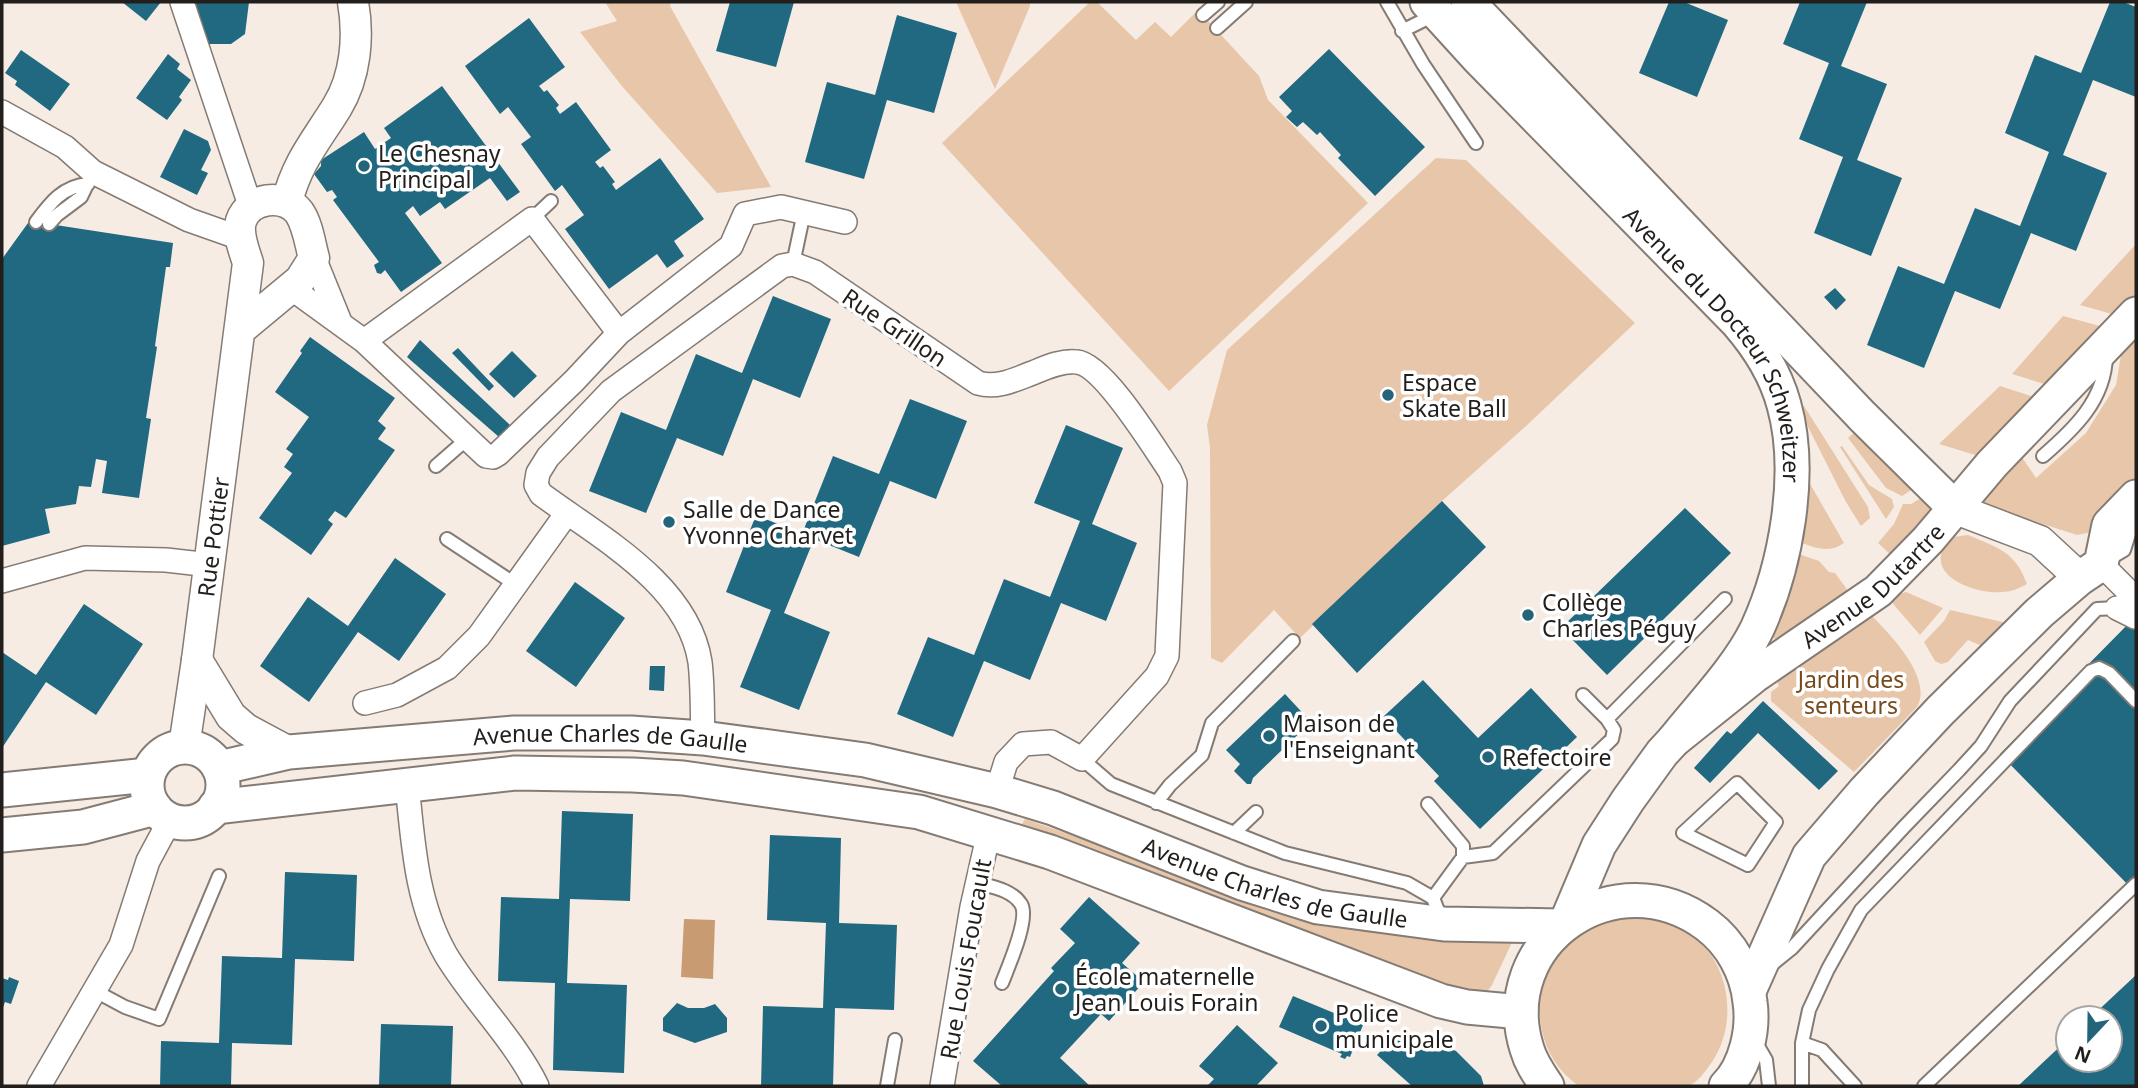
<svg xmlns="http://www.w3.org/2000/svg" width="2138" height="1088" font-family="'Noto Sans',sans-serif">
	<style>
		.green { fill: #e8c6a9 }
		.water { fill: #c99b72 }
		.building { fill: #206980 }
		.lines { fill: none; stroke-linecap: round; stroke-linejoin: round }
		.service-casing { stroke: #847b74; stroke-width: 16 }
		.minor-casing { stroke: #847b74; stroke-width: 26 }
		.tertiary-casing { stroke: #847b74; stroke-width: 33 }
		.secondary-casing { stroke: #847b74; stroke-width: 37 }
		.service { stroke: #fff; stroke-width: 12 }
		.minor { stroke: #fff; stroke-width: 23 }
		.tertiary { stroke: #fff; stroke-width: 30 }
		.secondary { stroke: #fff; stroke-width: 33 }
		.poi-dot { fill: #246479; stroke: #fff; stroke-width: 2.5 }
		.labels { text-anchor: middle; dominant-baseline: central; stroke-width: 7; stroke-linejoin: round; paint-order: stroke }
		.poi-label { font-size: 23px; fill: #221e1b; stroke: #fff; text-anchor: start }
		.street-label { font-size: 23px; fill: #221e1b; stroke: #fff }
		.park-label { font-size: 23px; fill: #774a1b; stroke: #fff }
	</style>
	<rect width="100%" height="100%" fill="#f6ece4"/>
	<path class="green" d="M605 2H671L670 6 771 187 717 193 621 85 580 32 617 21Z
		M956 2H1030V6L995 89Z
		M1090 2H1097L1136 40 1155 22 1171 37 1198 10 1259 76 1268 100 1368 203 1169 391 942 143Z
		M1436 158 1466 160 1635 323 1526 426 1442 501 1300 638 1274 610 1222 663 1211 658 1210 448 1207 425 1227 350Z
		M2136 244V298L2119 316 2080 305Z
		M2063 316 2100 326 2104 339 2054 387 2012 374Z
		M2136 335V486L2092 532 2077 535 1978 503 2017 450 2036 478 2086 433 2116 385 2122 349Z
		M2000 386 2043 400 1985 458 1939 444Z
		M1804 406 1868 507 1870 518 1861 526 1846 502 1799 409Z
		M1859 428 1917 486 1902 496 1886 488 1848 438Z
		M1842 446 1869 485 1892 499 1894 507 1886 519 1840 447Z
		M1805 481 1809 482 1844 543C1830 553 1817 549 1802 543Z
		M1926 495 1937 506 1893 557 1878 543 1894 524 1903 504H1911Z
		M1968 535C1998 548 2015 551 2027 584 2018 589 2011 592 2001 592 1980 594 1932 580 1942 551 1943 546 1945 540 1951 538 1955 536 1963 536 1968 535Z
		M1799 554 1819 561 1829 572 1835 573 1849 592 1776 639 1773 638 1785 607Z
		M1906 592 1943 608 1920 635 1888 598Z
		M1950 610 2007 623 1987 648 1968 640 1948 662 1941 664 1935 661 1924 642 1944 621Z
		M1867 611C1887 631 1934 677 1917 707L1854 772 1771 701V692L1779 686 1773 674Z
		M1025 819 1246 896 1514 938 1492 985 1484 996 1459 989 1022 824Z
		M1645 916C1664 921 1682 927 1698 940 1731 970 1737 1025 1712 1062 1706 1070 1700 1080 1690 1085 1681 1088 1596 1086 1579 1086 1523 1048 1528 960 1587 927 1605 917 1625 916 1645 916Z"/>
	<path class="water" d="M684 919 715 920 713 979 681 977Z"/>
	<path class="building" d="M122 2H161L146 21Z
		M195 2H249L245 34 231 44H209Z
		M730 2H794L776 67 716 51Z
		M1669 2H1684L1728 20 1697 97 1639 73Z
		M1800 2H1867L1841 66 1887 84 1857 160 1902 178 1871 256 1814 233 1843 157 1799 139 1829 63 1783 44Z
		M2110 2H2123L2136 7V97L2093 80 2063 155 2107 173 2076 251 2031 233 2000 309 1955 291 1924 368 1867 345 1898 266 1944 284 1975 208 2020 226 2049 152 2005 133 2035 55 2081 73Z
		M897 15 957 33 934 113 887 100 864 179 805 162 827 82 875 95Z
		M529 18 565 67 539 86 544 92 547 90 559 105 556 108 560 114 576 102 611 150 595 162 600 168 603 166 615 182 612 184 616 190 660 158 704 219 674 241 684 256 667 268 657 254 609 289 565 229 584 215 562 185 555 191 521 144 531 137 508 107 500 114 465 66Z
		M1329 49 1425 147 1375 196 1338 158 1341 155 1320 132 1317 135 1303 122 1297 127 1286 117 1292 111 1279 97Z
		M21 50 70 84 50 111 15 85 17 81 5 73Z
		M168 54 180 64 177 69 191 80 179 97 182 100 167 120 136 98Z
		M442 86 520 192 507 201 490 178 445 209 440 202 420 216 413 206 405 213 442 263 401 292 385 270 381 274 377 273 374 265 379 262 333 200 337 197 332 190 327 192 314 174 321 166V160L364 132 375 149 391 138 384 128Z
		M184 129 208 141 211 150 201 170 208 173 197 195 160 177Z
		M36 222 173 243 170 267H166L155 346 157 347 146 418 151 419 139 498 102 493 107 461 96 459 91 487 79 486 76 504 45 509 50 533 2 546V259L28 223Z
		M1835 288 1846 300 1836 310 1824 297Z
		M773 296 831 319 800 398 753 379 723 456 677 438 646 513 589 491 621 412 666 430 696 354 742 373Z
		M310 337 395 398 378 421 386 428 378 439 395 450 346 518 335 511 328 520 333 524 311 555 259 518 292 473 284 467 293 454 286 449 309 417 275 392 302 353 300 351Z
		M420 340 511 426 502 436 499 437 407 357Z
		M458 348 494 386 489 391 452 353Z
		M512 351 537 376 514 398 489 374Z
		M910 399 967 421 936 499 890 481 859 557 814 539 784 613 830 632 799 710 740 687 771 610 726 592 756 515 802 534 833 456 879 474Z
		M1066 425 1123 448 1092 524 1137 543 1106 621 1061 603 1030 680 984 661 953 737 897 714 928 637 974 655 1004 579 1050 597 1080 521 1034 503Z
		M1442 501 1486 547 1357 673 1312 624Z
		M1685 508 1731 553 1607 675 1561 628Z
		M395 558 446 594 399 661 358 632 309 702 260 666 308 597 348 626Z
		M575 582 625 618 576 687 526 651Z
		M84 604 143 644 96 715 46 682 2 748V652L36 675Z
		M2136 616V893L2000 754Z
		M650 666H665L664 691 649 690Z
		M1423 680 1478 738 1531 688 1577 737 1480 829 1434 781 1439 776 1383 717Z
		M1285 694 1311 722 1253 778 1251 784H1247L1234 771 1240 764 1226 750Z
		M1763 701 1838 771 1819 790 1758 733 1710 783 1694 768 1727 731 1731 734Z
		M562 811 633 814 630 901 570 899 567 983 627 985 624 1073 553 1070 555 983 498 981 501 897 559 899Z
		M770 835 841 838 839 923 897 925 894 1010 835 1008 833 1086H761L763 1006 823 1008 826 923 767 920Z
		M285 872 357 875 354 961 295 959 292 1045 232 1043 231 1086H160L161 1041 219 1043 222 956 282 958Z
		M1089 897 1140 943 1122 963 1144 982 1109 1021 1101 1014 1060 1058 1090 1086H1002L973 1061 1054 971 1051 968 1075 943 1060 929Z
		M2136 975V1086H2018L2068 1039V1060H2110V1018H2090Z
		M9 977 19 981 11 1004 5 1002 2 1010V978L8 980Z
		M1293 996 1363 1025 1350 1057 1347 1056 1345 1059 1340 1057 1342 1054 1279 1027Z
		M677 1003 688 1008H704L715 1004 727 1018V1032L695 1043 663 1031V1018Z
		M381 1024 453 1026 451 1086H379Z
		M1237 1025 1278 1063 1256 1086H1207L1214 1079 1199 1066Z
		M1415 1034 1456 1051 1481 1076 1484 1086H1412L1377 1055 1395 1036 1405 1045Z"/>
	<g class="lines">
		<g class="service-casing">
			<path id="service" d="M1387 2 1423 64 1476 143
				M1203 15 1218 2
				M1217 28 1246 2
				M1402 31 1436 14
				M532 219 551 201
				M36 222C50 203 63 186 88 184
				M49 224 57 215 81 197 93 172
				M793 264 804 212
				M2043 456C2074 429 2105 400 2106 356
				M436 466 467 439
				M447 539 515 584
				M2107 560 2124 550 2130 531 2136 524
				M1583 695 1607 719
				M1082 759 1111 784 1285 853 1407 883 1433 898 1442 921
				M1737 783 1776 822 1748 865 1683 833Z
				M1156 803 1170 785 1202 755 1212 723 1293 641
				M1428 804 1463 846V857L1493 853 1612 739 1614 730 1607 719 1725 599
				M1234 833 1256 812
				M978 883C993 887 1012 890 1021 904 1030 918 1008 967 1002 983
				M1433 898 1463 857
				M1771 965 1792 948 1904 827 1959 770 1981 746 2010 701 2097 609 2117 608
				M95 991 125 1007 159 1019 219 876
				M1755 1041 1766 1060 1769 1086
				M1802 1043 1822 1050 1855 1086
				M887 1086 895 1040
				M1802 1086V1043L1809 1010 1828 969 1861 910 2091 671 2099 668 2109 673 2136 701
				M1924 1086 2136 884"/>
		</g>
		<g class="minor-casing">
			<path id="minor" d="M182 2 251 208
				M2 112 65 147 93 172 189 220 240 238
				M314 258 340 322
				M291 288 364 341 486 456 493 457 498 454 574 381 619 333 731 246 745 214 781 207 845 222
				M364 341 532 219 619 333
				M2101 564 2136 599
				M2 581 85 558 166 560 210 565
				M2117 608 2135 617
				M365 703 397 695 447 668 479 636 567 513
				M703 738C702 713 703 687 700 662 688 584 599 537 541 494L536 485 538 473 548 457 611 391 782 266 793 264 815 272 978 383C998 389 1016 379 1035 372 1047 367 1063 360 1077 362 1104 365 1153 446 1170 471L1175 483 1167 656 1157 676 1082 759 1051 742 1023 744 1006 762 997 791
				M407 784C413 842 416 903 446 955 473 1000 514 1039 537 1086
				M39 1086 121 945 148 861 170 820
				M942 1086 972 907 989 832"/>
		</g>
		<g class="tertiary-casing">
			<g id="tertiary">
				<path d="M287 202C297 162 316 141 337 107 356 76 359 36 353 2"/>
				<path d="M1956 509 2040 541 2080 578"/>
				<path d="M197 660 231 716 246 729 289 752"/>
				<path id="s1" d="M184 747 197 660 248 263C244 250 237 234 241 221 249 197 284 193 299 212 308 225 310 244 314 258L300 280 241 329"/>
			</g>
		</g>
		<g class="secondary-casing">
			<g id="secondary">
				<path id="s2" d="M1427 2 1478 58 1737 322C1757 345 1776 375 1784 405 1803 473 1786 566 1757 629 1738 668 1701 706 1674 740"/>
				<path d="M1468 2 1862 416 1956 509"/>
				<circle cx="185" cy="785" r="38"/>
				<path id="s3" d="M219 768 289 752 514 733H631L703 738 865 760 997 791 1053 808 1242 883 1318 907 1444 924 1561 926"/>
				<path d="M2 790 148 775"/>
				<path d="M215 807 515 773 633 775 683 778 919 812 1050 852 1441 1001 1467 1007 1521 1012"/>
				<path d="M2 835 83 827 155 808"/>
				<path id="s4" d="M1566 923 1599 845 1628 800 1662 753 1674 740 1754 676 1878 591 1928 540 1992 464 2136 314"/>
				<path d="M1749 991 1809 856 1864 792 1940 711 2039 613 2080 578 2101 564 2109 525 2136 497"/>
				<path d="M1547 1086C1539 1074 1531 1063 1527 1049 1493 941 1616 857 1707 925 1731 943 1747 972 1750 1002 1754 1029 1746 1066 1726 1086"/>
			</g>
		</g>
		<use href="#service" class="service"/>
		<use href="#minor" class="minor"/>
		<use href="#tertiary" class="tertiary"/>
		<use href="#secondary" class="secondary"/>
	</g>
	<g class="poi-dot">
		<circle cx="364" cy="166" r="7"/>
		<circle cx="1388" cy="395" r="7"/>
		<circle cx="669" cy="522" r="7"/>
		<circle cx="1528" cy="615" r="7"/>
		<circle cx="1269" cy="736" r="7"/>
		<circle cx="1488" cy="757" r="7"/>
		<circle cx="1061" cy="989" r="7"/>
		<circle cx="1321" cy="1026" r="7"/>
	</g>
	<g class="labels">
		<g class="poi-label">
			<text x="378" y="153">Le Chesnay<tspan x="378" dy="26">Principal</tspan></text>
			<text x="1402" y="382">Espace<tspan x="1402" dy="26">Skate Ball</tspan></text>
			<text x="683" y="509">Salle de Dance<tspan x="683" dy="26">Yvonne Charvet</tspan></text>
			<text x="1542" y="602">Collège<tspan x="1542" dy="26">Charles Péguy</tspan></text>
			<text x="1283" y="723">Maison de<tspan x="1283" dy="26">l'Enseignant</tspan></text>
			<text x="1502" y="757">Refectoire</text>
			<text x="1075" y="976">École maternelle<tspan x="1075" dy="26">Jean Louis Forain</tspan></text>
			<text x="1335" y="1013">Police<tspan x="1335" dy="26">municipale</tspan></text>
		</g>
		<g class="street-label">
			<text transform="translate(895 327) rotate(34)">Rue Grillon</text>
			<text stroke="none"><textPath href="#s2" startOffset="455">Avenue du Docteur Schweitzer</textPath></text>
			<text stroke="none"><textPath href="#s1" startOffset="212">Rue Pottier</textPath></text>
			<text stroke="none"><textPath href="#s4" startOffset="466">Avenue Dutartre</textPath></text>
			<text stroke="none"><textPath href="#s3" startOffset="394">Avenue Charles de Gaulle</textPath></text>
			<text stroke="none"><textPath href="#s3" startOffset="1080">Avenue Charles de Gaulle</textPath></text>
			<text transform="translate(965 959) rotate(-80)">Rue Louis Foucault</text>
		</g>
		<g class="park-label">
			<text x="1851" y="679">Jardin des<tspan x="1851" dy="26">senteurs</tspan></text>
		</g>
	</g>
	<rect width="2138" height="1088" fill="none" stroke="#221e1b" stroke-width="7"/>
	<g transform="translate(2089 1039) rotate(202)"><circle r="33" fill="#ffffff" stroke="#a7a5a4" stroke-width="2"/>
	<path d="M0-5L12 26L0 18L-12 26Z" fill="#246479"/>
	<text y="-10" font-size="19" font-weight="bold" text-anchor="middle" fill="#221e1b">N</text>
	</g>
</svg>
